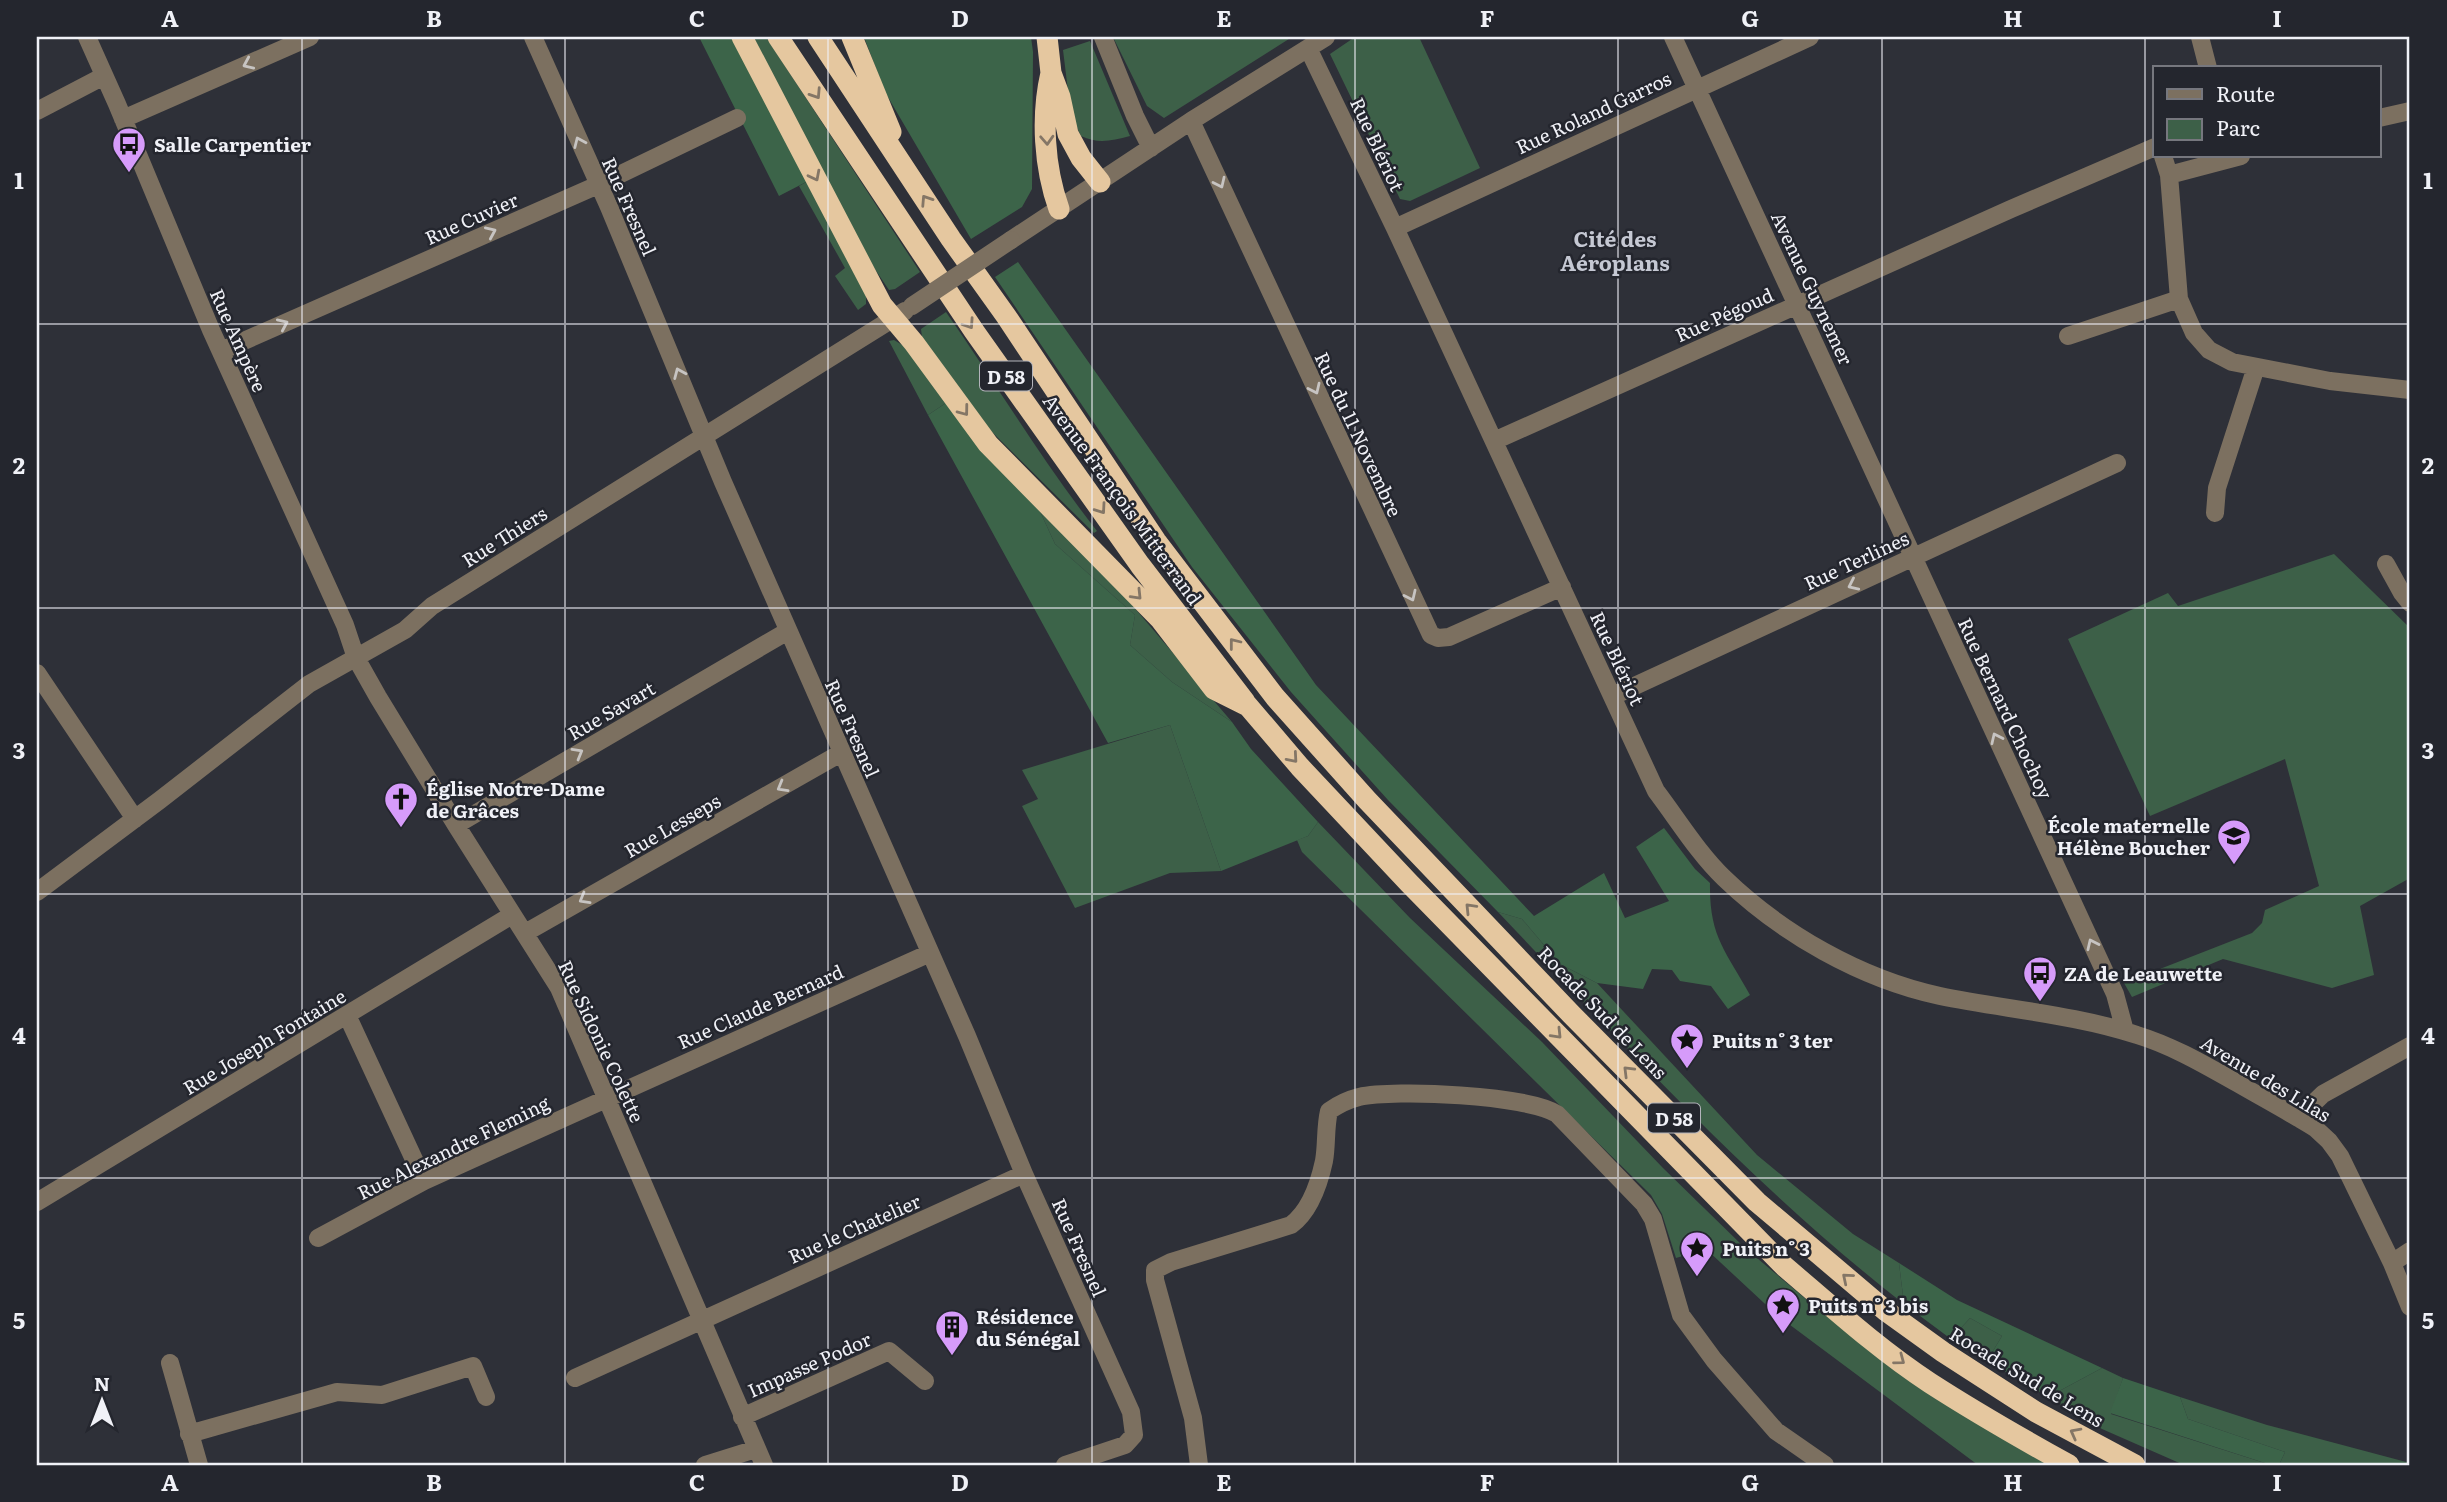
<svg xmlns="http://www.w3.org/2000/svg" width="2447" height="1502" font-family="Literata,serif">
	<style>
		.green { fill: #3d6048 }
		.forest { fill: #3c6449 }
		.lines { fill: none; stroke-linecap: round; stroke-linejoin: round }
		.minor { stroke: #7c7060; stroke-width: 18 }
		.highway { stroke: #e5c79f; stroke-width: 21 }
		.minor-bridge { stroke: #7c7060; stroke-width: 18 }
		.oneway { stroke: #c7c4c2 }
		.oneway2 { stroke: #847666 }
		.grid { fill: none; stroke: #f0f1f7; stroke-width: 2; stroke-opacity: 0.55 }
		.labels { text-anchor: middle; dominant-baseline: central; stroke-width: 5; stroke-linejoin: round; paint-order: stroke }
		.shield { fill: #24262e; stroke: #b3b4bb; stroke-width: 2 }
		.shield-label { font-size: 18px; font-weight: bold; fill: #f0f1f7 }
		.street-label { font-size: 19px; fill: #f0f1f7; stroke: #24262e }
		.poi-label { font-size: 19px; font-weight: bold; fill: #f0f1f7; stroke: #24262e; text-anchor: start }
		.neighbourhood-label { font-size: 21px; font-weight: bold; fill: #c5c8d3; stroke: #24262e }
		.neatline { fill: none; stroke: #f0f1f7; stroke-width: 2.5 }
		.grid-label { font-size: 23px; text-anchor: middle; font-weight: bold; fill: #f0f1f7 }
	</style>
	<rect width="100%" height="100%" fill="#2e3038"/>
	<path class="green" d="M753 37H766L920 272 895 289 889 290 866 256Z
		M1113 37H1292L1164 118 1147 106Z
		M1355 37H1419L1480 168 1410 201 1400 199 1330 54Z
		M1090 41 1130 136C1111 141 1098 144 1081 136L1071 115 1063 50Z
		M808 181 866 294V304L858 310 835 276 845 268 799 186Z
		M946 312C997 385 1042 461 1097 531L1094 533 991 431 922 337 921 329Z
		M894 340 909 349 946 403 928 415 889 341Z
		M1038 507 1120 591 1232 722 1172 682 1130 645 1135 615 1055 544Z
		M2334 554 2410 628V878L2360 906 2374 975 2332 988 2223 959 2132 997 2124 983 2252 933 2262 923 2265 910 2319 886 2285 759 2150 816 2068 639 2168 593 2178 606Z
		M1170 725 1221 871 1170 873 1075 908 1022 806 1038 799 1022 770Z
		M1318 822 1410 918 1542 1042 1663 1168 1745 1248 1813 1305 1915 1381 2054 1465H1978L1778 1316 1706 1249 1676 1258 1662 1214 1651 1195 1302 852 1297 840 1308 836Z
		M1498 912 1522 919 1560 964 1597 983 1757 1155 1853 1234 1899 1263 1904 1304C1755 1188 1628 1049 1498 912Z
		M1970 1318 2002 1336 1987 1361 1951 1339Z
		M2102 1368 2123 1378 2111 1414 2271 1465H2184L2102 1429 2048 1397Z
		M2180 1397 2267 1425 2410 1463V1465H2279L2285 1452 2188 1419Z"/>
	<path class="forest" d="M699 37H733L808 181 779 196Z
		M864 37H1031L1033 52 1032 189 1022 207 971 239 885 92Z
		M1018 262 1316 685 1534 916 1604 873 1625 918 1669 901 1636 847 1664 828 1695 869 1710 883C1709 937 1726 951 1750 995L1728 1009 1711 986 1680 981 1672 970 1652 969 1643 989 1597 983 1560 964 1522 919 1498 912 1388 800 1291 692 1192 567 995 277Z
		M946 403 1038 507 1055 544 1135 615 1130 645 1172 682 1232 722 1251 749 1318 822 1308 836 1221 871 1170 725 1108 743 928 415Z
		M1899 1263 1957 1300 2102 1368 2048 1397 1987 1361 2002 1336 1970 1318 1951 1339 1904 1304Z
		M2123 1378 2180 1397 2188 1419 2285 1452 2279 1465H2271L2110 1413Z"/>
	<g class="lines">
		<path class="minor" d="M87 37 117 104 211 330 345 625 356 658 378 697 456 825 559 988 764 1465
			M533 37 609 207 723 482 967 1036 1024 1174 1131 1412 1134 1435 1125 1445 1065 1465
			M1103 37 1135 116 1151 148
			M1673 37 2115 994 2125 1031
			M2200 37 2208 68
			M1308 48 1395 228 1656 791C1678 820 1698 853 1724 878 1782 934 1861 979 1940 996 2004 1009 2077 1015 2137 1035 2173 1046 2205 1065 2237 1083 2263 1098 2289 1112 2315 1128L2329 1141 2340 1156 2392 1263 2410 1307
			M37 111 104 76
			M2379 118 2410 111
			M123 119 310 37
			M1191 121 1431 635 1438 638 1449 637 1562 587
			M2169 175 2241 156
			M1395 228 1810 37
			M1011 240 1191 121 1326 37
			M2179 299 2194 333 2209 350 2232 362 2330 381 2410 390
			M2068 336 2179 299 2169 175 2163 156
			M221 351 598 185 737 118
			M1494 441 2011 209 2155 147
			M2215 513 2217 488 2256 367
			M2386 564 2402 593 2410 603
			M37 673 135 819
			M1613 696 2117 463
			M456 825 788 631
			M37 892 160 800 309 684 405 630 432 606 905 311
			M525 933 841 753
			M347 1015 424 1181
			M2298 1118 2323 1094 2410 1046
			M37 1202 512 915
			M318 1238 424 1181 930 953
			M2392 1263 2410 1251
			M170 1363 199 1465
			M575 1378 1024 1174
			M742 1417 889 1351 925 1381
			M189 1434 337 1392 382 1395 473 1366 486 1397
			M705 1465 756 1449
			M1199 1465 1193 1418 1155 1280V1270L1171 1262 1291 1225C1310 1211 1319 1184 1324 1161 1327 1144 1325 1128 1329 1111 1339 1104 1347 1100 1359 1097 1395 1089 1527 1095 1557 1114L1644 1204 1653 1219 1681 1315 1714 1360 1776 1431 1825 1465"/>
		<path class="highway" d="M742 37 882 305 914 343 988 444 1161 620 1214 689 1248 706 1300 767 1409 883 1784 1266C1831 1306 1878 1349 1930 1383 1975 1412 2022 1439 2069 1465
			M778 37 974 331 1140 565 1245 702
			M818 37 951 239 1006 316 1156 541 1275 697 1367 800 1571 1014 1757 1202 1820 1255 1886 1311 1943 1352 2036 1412 2135 1465
			M852 37 891 132
			M1047 37 1051 73 1060 97 1068 134 1081 158 1100 182
			M1051 73C1041 116 1044 167 1059 209"/>
		<path class="minor-bridge" d="M912 306 1011 240"/>
	</g>
	<defs><path id="oneway-chevron" d="M-2-3.5L2.5 0L-2 3.5" fill="none" stroke-width="1.6" stroke-linecap="round" stroke-linejoin="round" transform="scale(1.75)"/></defs>
	<g class="oneway">
		<use href="#oneway-chevron" transform="translate(248 64) rotate(156)"/>
		<use href="#oneway-chevron" transform="translate(579 142) rotate(-114)"/>
		<use href="#oneway-chevron" transform="translate(1220 183) rotate(65)"/>
		<use href="#oneway-chevron" transform="translate(491 232) rotate(-24)"/>
		<use href="#oneway-chevron" transform="translate(283 324) rotate(-24)"/>
		<use href="#oneway-chevron" transform="translate(679 373) rotate(-113)"/>
		<use href="#oneway-chevron" transform="translate(1315 389) rotate(65)"/>
		<use href="#oneway-chevron" transform="translate(1853 585) rotate(155)"/>
		<use href="#oneway-chevron" transform="translate(1411 596) rotate(65)"/>
		<use href="#oneway-chevron" transform="translate(1996 738) rotate(-115)"/>
		<use href="#oneway-chevron" transform="translate(578 753) rotate(-30)"/>
		<use href="#oneway-chevron" transform="translate(782 787) rotate(150)"/>
		<use href="#oneway-chevron" transform="translate(584 899) rotate(150)"/>
		<use href="#oneway-chevron" transform="translate(2092 944) rotate(-115)"/>
	</g>
	<g class="oneway2">
		<use href="#oneway-chevron" transform="translate(816 94) rotate(57)"/>
		<use href="#oneway-chevron" transform="translate(1047 140) rotate(87)"/>
		<use href="#oneway-chevron" transform="translate(815 176) rotate(63)"/>
		<use href="#oneway-chevron" transform="translate(926 200) rotate(-123)"/>
		<use href="#oneway-chevron" transform="translate(969 324) rotate(56)"/>
		<use href="#oneway-chevron" transform="translate(964 411) rotate(53)"/>
		<use href="#oneway-chevron" transform="translate(1101 509) rotate(55)"/>
		<use href="#oneway-chevron" transform="translate(1137 595) rotate(46)"/>
		<use href="#oneway-chevron" transform="translate(1234 643) rotate(-128)"/>
		<use href="#oneway-chevron" transform="translate(1293 758) rotate(49)"/>
		<use href="#oneway-chevron" transform="translate(1470 908) rotate(-134)"/>
		<use href="#oneway-chevron" transform="translate(1557 1034) rotate(46)"/>
		<use href="#oneway-chevron" transform="translate(1628 1071) rotate(-135)"/>
		<use href="#oneway-chevron" transform="translate(1847 1278) rotate(-140)"/>
		<use href="#oneway-chevron" transform="translate(1900 1360) rotate(37)"/>
		<use href="#oneway-chevron" transform="translate(2075 1433) rotate(-152)"/>
	</g>
	<path class="grid" d="M302 37V1465M565 37V1465M828 37V1465M1092 37V1465M1355 37V1465M1618 37V1465M1882 37V1465M2145 37V1465M37 324H2410M37 608H2410M37 894H2410M37 1178H2410"/>
	<defs>
		<g id="bus-pin" transform="scale(1.75)"><path d="M0 17L-7.5 6A9.5 9.5 0 1 1 7.5 6Z" fill="#d69bfa" stroke="#24262e"/><path d="M-5-6H5V4H4V6H2V4H-2V6H-4V4H-5ZM-3.5-4V0h7V-4ZM-3.5 1.2v1.5H-2V1.2ZM2 1.2v1.5H3.5V1.2Z" fill="#111"/></g>
		<g id="church-pin" transform="scale(1.75)"><path d="M0 17L-7.5 6A9.5 9.5 0 1 1 7.5 6Z" fill="#d69bfa" stroke="#24262e"/><path d="M-1.2-6h2.4v3.5h3.3v2.4h-3.3V6h-2.4V-.1h-3.3v-2.4h3.3Z" fill="#111"/></g>
		<g id="school-pin" transform="scale(1.75)"><path d="M0 17L-7.5 6A9.5 9.5 0 1 1 7.5 6Z" fill="#d69bfa" stroke="#24262e"/><path d="M0-5L7-2L0 1L-7-2ZM-4 1L0 2.5L4 1V4Q0 6-4 4Z" fill="#111"/></g>
		<g id="sight-pin" transform="scale(1.75)"><path d="M0 17L-7.5 6A9.5 9.5 0 1 1 7.5 6Z" fill="#d69bfa" stroke="#24262e"/><path d="M0-6L1.8-2.2L6-1.7L2.9 1.2L3.7 5.4L0 3.3L-3.7 5.4L-2.9 1.2L-6-1.7L-1.8-2.2Z" fill="#111"/></g>
		<g id="building-pin" transform="scale(1.75)"><path d="M0 17L-7.5 6A9.5 9.5 0 1 1 7.5 6Z" fill="#d69bfa" stroke="#24262e"/><path d="M-4-6H4V6H1V3H-1V6H-4ZM-2.5-4.3h1.7v1.8h-1.7ZM.8-4.3h1.7v1.8H.8ZM-2.5-1h1.7V.8h-1.7ZM.8-1h1.7V.8H.8Z" fill="#111"/></g>
	</defs>
	<g fill-rule="evenodd">
		<use href="#bus-pin" x="129" y="144"/>
		<use href="#church-pin" x="401" y="799"/>
		<use href="#school-pin" x="2234" y="836"/>
		<use href="#bus-pin" x="2040" y="973"/>
		<use href="#sight-pin" x="1687" y="1040"/>
		<use href="#sight-pin" x="1697" y="1248"/>
		<use href="#sight-pin" x="1783" y="1305"/>
		<use href="#building-pin" x="952" y="1327"/>
	</g>
	<g class="labels">
		<g class="shield">
			<rect x="980" y="361.5" width="52" height="29" rx="5"/>
			<rect x="1648" y="1103.5" width="52" height="29" rx="5"/>
		</g>
		<g class="shield-label">
			<text x="1006" y="376">D 58</text>
			<text x="1674" y="1118">D 58</text>
		</g>
		<g class="street-label">
			<text transform="translate(1593 112) rotate(-25)">Rue Roland Garros</text>
			<text transform="translate(1378 144) rotate(65)">Rue Blériot</text>
			<text transform="translate(630 206) rotate(66)">Rue Fresnel</text>
			<text transform="translate(471 218) rotate(-24)">Rue Cuvier</text>
			<text transform="translate(1813 288) rotate(65)">Avenue Guynemer</text>
			<text transform="translate(1724 314) rotate(-24)">Rue Pégoud</text>
			<text transform="translate(239 340) rotate(66)">Rue Ampère</text>
			<text transform="translate(1359 434) rotate(65)">Rue du 11 Novembre</text>
			<text transform="translate(1123 499) rotate(54)">Avenue François Mitterrand</text>
			<text transform="translate(504 536) rotate(-32)">Rue Thiers</text>
			<text transform="translate(1856 560) rotate(-25)">Rue Terlines</text>
			<text transform="translate(1618 658) rotate(65)">Rue Blériot</text>
			<text transform="translate(2006 708) rotate(65)">Rue Bernard Chochoy</text>
			<text transform="translate(611 710) rotate(-30)">Rue Savart</text>
			<text transform="translate(853 728) rotate(66)">Rue Fresnel</text>
			<text transform="translate(672 825) rotate(-30)">Rue Lesseps</text>
			<text transform="translate(760 1006) rotate(-24)">Rue Claude Bernard</text>
			<text transform="translate(1603 1012) rotate(46)">Rocade Sud de Lens</text>
			<text transform="translate(264 1041) rotate(-31)">Rue Joseph Fontaine</text>
			<text transform="translate(602 1041) rotate(65)">Rue Sidonie Colette</text>
			<text transform="translate(2266 1078) rotate(31)">Avenue des Lilas</text>
			<text transform="translate(453 1147) rotate(-26)">Rue Alexandre Fleming</text>
			<text transform="translate(854 1228) rotate(-24)">Rue le Chatelier</text>
			<text transform="translate(1080 1247) rotate(66)">Rue Fresnel</text>
			<text transform="translate(809 1364) rotate(-24)">Impasse Podor</text>
			<text transform="translate(2027 1376) rotate(31)">Rocade Sud de Lens</text>
		</g>
		<g class="poi-label">
			<text x="154" y="144">Salle Carpentier</text>
			<text x="426" y="788">Église Notre-Dame<tspan x="426" dy="22">de Grâces</tspan></text>
			<text x="2210" y="825" text-anchor="end">École maternelle<tspan x="2210" dy="22">Hélène Boucher</tspan></text>
			<text x="2064" y="973">ZA de Leauwette</text>
			<text x="1712" y="1040">Puits n° 3 ter</text>
			<text x="1722" y="1248">Puits n° 3</text>
			<text x="1808" y="1305">Puits n° 3 bis</text>
			<text x="976" y="1316">Résidence<tspan x="976" dy="22">du Sénégal</tspan></text>
		</g>
		<g class="neighbourhood-label">
			<text x="1615" y="237">Cité des<tspan x="1615" dy="24">Aéroplans</tspan></text>
		</g>
	</g>
	<rect width="2447" height="1502" fill="none" stroke="#24262e" stroke-width="77"/>
	<rect x="2153" y="66" width="228" height="91" fill="#24262e" stroke="#76777e" stroke-width="2"/>
	<rect x="2167" y="89" width="35" height="10" fill="#7c7060" stroke="#76777e" stroke-width="2"/>
	<text x="2216" y="102" font-size="21" fill="#f0f1f7">Route</text>
	<rect x="2167" y="119" width="35" height="21" fill="#3d6048" stroke="#76777e" stroke-width="2"/>
	<text x="2216" y="136" font-size="21" fill="#f0f1f7">Parc</text>
	<g transform="translate(102 1401)" stroke="#24262e" stroke-width="5" paint-order="stroke">
	<path d="M0-5L12 26L0 18L-12 26Z" fill="#f0f1f7"/>
	<text y="-10" font-size="19" font-weight="bold" text-anchor="middle" fill="#f0f1f7">N</text>
	</g>
	<rect x="38" y="38" width="2370" height="1426" class="neatline"/>
	<g class="grid-label">
		<text x="170" y="27">A</text>
		<text x="434" y="27">B</text>
		<text x="697" y="27">C</text>
		<text x="960" y="27">D</text>
		<text x="1224" y="27">E</text>
		<text x="1487" y="27">F</text>
		<text x="1750" y="27">G</text>
		<text x="2013" y="27">H</text>
		<text x="2277" y="27">I</text>
		<text x="19" y="189">1</text>
		<text x="2428" y="189">1</text>
		<text x="19" y="474">2</text>
		<text x="2428" y="474">2</text>
		<text x="19" y="759">3</text>
		<text x="2428" y="759">3</text>
		<text x="19" y="1044">4</text>
		<text x="2428" y="1044">4</text>
		<text x="19" y="1329">5</text>
		<text x="2428" y="1329">5</text>
		<text x="170" y="1491">A</text>
		<text x="434" y="1491">B</text>
		<text x="697" y="1491">C</text>
		<text x="960" y="1491">D</text>
		<text x="1224" y="1491">E</text>
		<text x="1487" y="1491">F</text>
		<text x="1750" y="1491">G</text>
		<text x="2013" y="1491">H</text>
		<text x="2277" y="1491">I</text>
	</g>
</svg>
